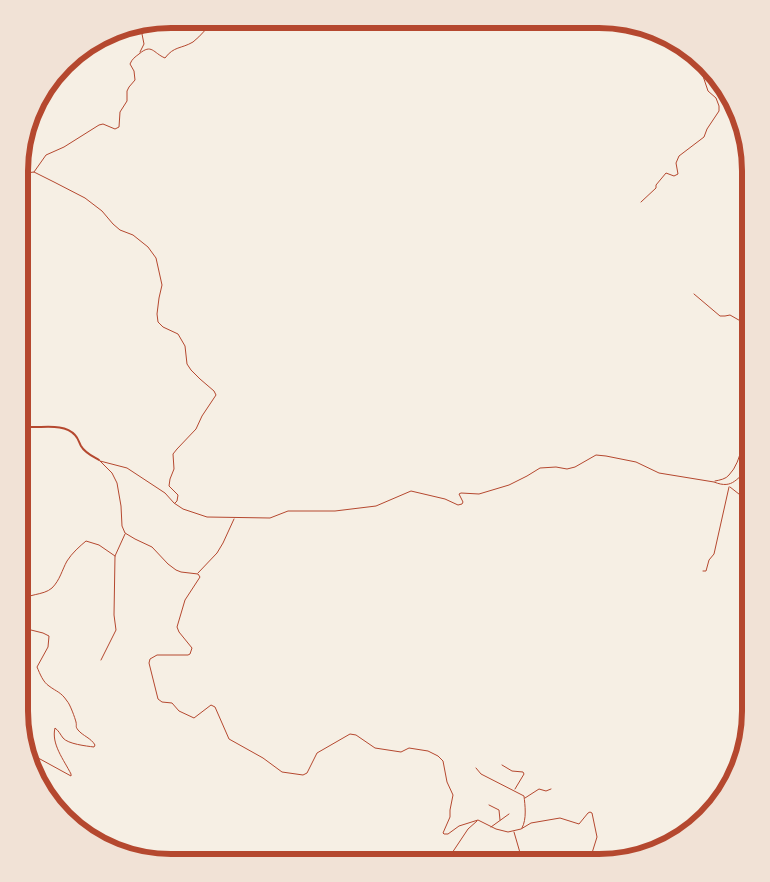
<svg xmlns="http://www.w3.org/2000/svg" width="770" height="882" font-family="'Libre Baskerville',serif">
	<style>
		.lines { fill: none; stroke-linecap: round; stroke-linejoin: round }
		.minor { stroke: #b5482f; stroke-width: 1 }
		.tertiary { stroke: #b5482f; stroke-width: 2 }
		.rim { fill: none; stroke: #b5482f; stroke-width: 6 }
	</style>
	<rect width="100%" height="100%" fill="#f6efe4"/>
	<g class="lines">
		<path class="minor" d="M275 19 295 25 296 24 294 19
			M140 24 144 44 140 52
			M34 172 46 155 64 147 99 125 103 124 115 129 119 127 120 112 127 101V91L129 87 135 80 134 71 130 64C132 59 135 57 139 54 152 43 153 53 165 58 174 46 181 49 193 42 201 36 208 26 216 19
			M21 174 26 173 34 172 54 182 85 198 102 211 113 224 120 230 133 235 148 247 156 258 162 285 159 298 157 314 158 322 163 327 178 334 185 346 187 364 191 370 200 379 214 391 216 395 202 416 196 429 177 449 173 454 174 469 170 479 169 486 178 495 177 501 175 503
			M641 202 656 188V185L666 173 674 176 678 174 676 163 679 156 704 137 707 129 719 111V106L716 98 708 91 700 67 703 65
			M694 294 720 316H725L730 315 744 323 751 325
			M21 346 27 342
			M20 427 26 426
			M100 461 112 473 117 483 121 506 122 526 125 533 135 539 152 547 168 564 176 570 181 572 198 574 200 577 185 600 177 627 179 632 192 648 190 654 188 655H157L150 659 149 663 158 699 162 702 172 703 179 711 194 718 211 705 215 707 229 739 263 758 282 772 303 775 307 773 317 753 350 734 356 735 375 748 401 752 409 748 428 751 438 756 443 761 447 782 453 795 450 810V817L443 833 444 834H448L459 826 478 820 496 829 508 832 521 829 531 823 560 818 579 824 588 813 590 812 592 813 597 837 592 853 593 856 612 862
			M100 461 127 468 165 493 174 503 183 509 207 517 270 518 288 511H335L376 506 411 491 445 499 458 505 462 504 463 502 459 494 461 493 479 494 509 485 527 476 540 468 556 467 567 469 575 467 596 455 606 456 636 462 659 473 714 482C734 490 736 477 751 468
			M715 481C720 480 726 479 729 475 743 461 743 432 751 415
			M730 487 744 498 751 505
			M703 571H706L709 560 714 554 729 487
			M198 573 217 553 223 543 234 519
			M101 660 116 630 114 615 115 556 125 534
			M745 686 749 678 747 668 748 666H751
			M30 755 40 759 71 776V774C64 760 51 744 55 728 59 731 60 734 63 738 68 744 86 746 94 747L95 745C91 738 83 736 78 730 75 726 77 727 76 722 75 718 70 704 67 701 61 692 57 692 49 686 43 682 40 674 37 667L48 647 49 636 43 633 27 629 21 621 20 602C27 593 43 596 52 588 60 580 62 570 67 561 72 553 80 546 86 541L99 545 115 556
			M502 765 512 771 523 772 524 774 515 789
			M476 768 481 774 524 796C525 805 527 819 522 828
			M34 769 38 775 37 778
			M525 798 539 789 546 791 551 789
			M489 805 499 810 500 820
			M491 827 509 814
			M514 832 523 863
			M569 852 575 860 579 863
			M594 858V859L598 863
			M377 863V861L384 863
			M439 863 452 853 468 829 477 821
			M446 863 467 860 479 855 482 856 488 863"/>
		<path class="tertiary" d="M20 416 24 423 29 427C43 428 64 423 75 435 78 438 79 442 81 446 85 453 92 456 99 460"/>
	</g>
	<path d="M0 0H770V882H0ZM171 28H599A143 143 0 0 1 742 171V711A143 143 0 0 1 599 854H171A143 143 0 0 1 28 711V171A143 143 0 0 1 171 28Z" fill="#f1e2d6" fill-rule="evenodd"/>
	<path class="rim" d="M171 28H599A143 143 0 0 1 742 171V711A143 143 0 0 1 599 854H171A143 143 0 0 1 28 711V171A143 143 0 0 1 171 28Z"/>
</svg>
